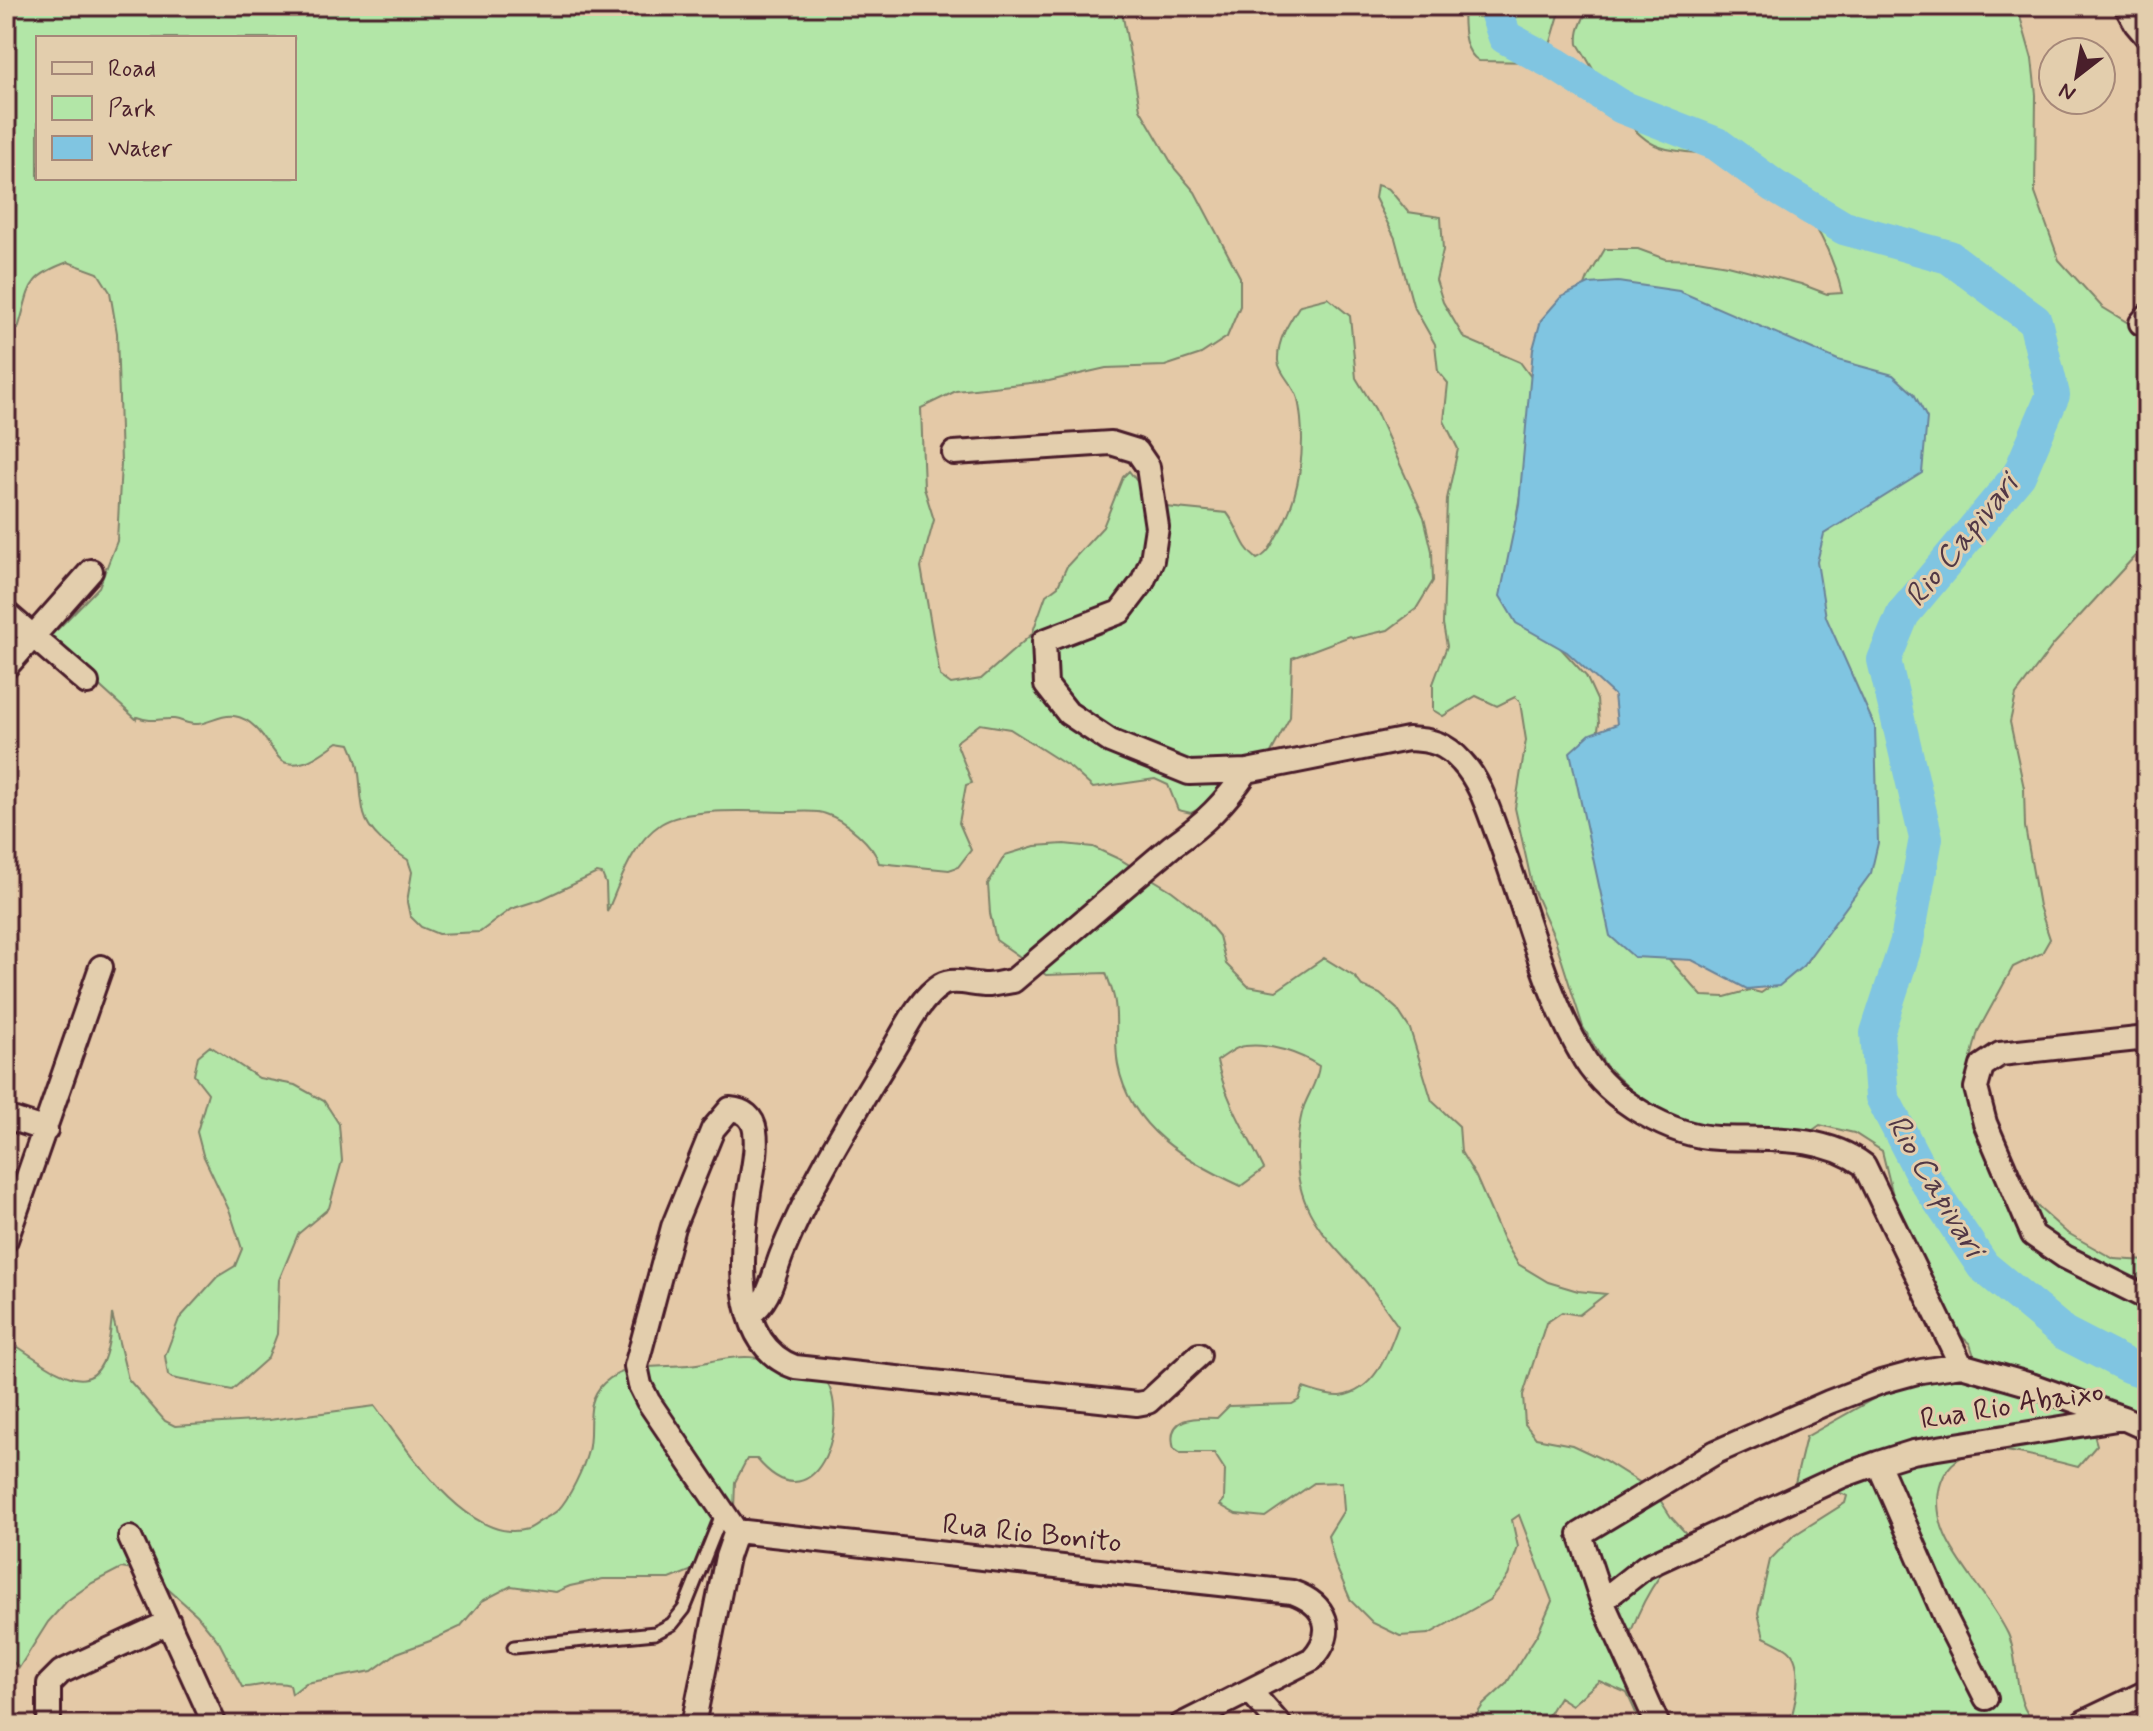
<svg xmlns="http://www.w3.org/2000/svg" width="2153" height="1731" font-family="Mynerve,sans-serif">
	<style>
		.green { fill: #b2e6a7; stroke: #7e8269; stroke-width: 2; fill-rule: evenodd }
		.water { fill: #80c5e1; stroke: #6a8398; stroke-width: 2 }
		.lines { fill: none; stroke-linecap: round; stroke-linejoin: round }
		.river { stroke: #80c5e1; stroke-width: 34 }
		.service-casing { stroke: #4a1f2b; stroke-width: 17 }
		.minor-casing { stroke: #4a1f2b; stroke-width: 28 }
		.service { stroke: #e3cead; stroke-width: 11 }
		.minor { stroke: #e3cead; stroke-width: 22 }
		.labels { text-anchor: middle; dominant-baseline: central; stroke-width: 6; stroke-linejoin: round; paint-order: stroke }
		.street-label { font-size: 30px; fill: #4a1f2b; stroke: #e3cead }
		.water-label { font-size: 32px; font-style: italic; fill: #523846; stroke: #e3cead }
	</style>
	<rect width="100%" height="100%" fill="#e4c9a7"/>
	<filter id="ink" filterUnits="userSpaceOnUse"><feTurbulence type="fractalNoise" baseFrequency=".0125" numOctaves="2"/><feDisplacementMap in="SourceGraphic" scale="16" xChannelSelector="R" yChannelSelector="G"/><feConvolveMatrix kernelMatrix="1 2 1 2 8 2 1 2 1" color-interpolation-filters="sRGB"/></filter>
	<g filter="url(#ink)">
		<path class="green" d="M6 6H1121L1140 109 1175 169 1195 192 1240 277V306L1227 337 1201 354 1165 366 1106 368 1049 381 956 391 921 408 924 488 934 520 921 567 940 676 951 684 981 679 1032 634 1046 595 1058 586 1067 566 1103 527 1123 477 1129 471 1156 506 1227 513C1240 529 1240 546 1257 559 1267 555 1271 547 1276 537 1301 498 1307 444 1298 399 1295 386 1279 374 1278 361 1277 340 1289 322 1300 305L1328 298 1350 316 1356 378 1375 409 1424 517 1432 551 1433 581 1416 609 1388 630 1354 638 1350 636 1292 658 1290 717 1267 760 1205 806 1191 813 1178 810 1168 785 1155 779 1093 788 1071 768 1010 729 980 724 956 742 972 783 966 785 959 823 971 850 958 867 949 870 879 863C874 845 845 820 826 814 816 810 800 812 789 812 756 812 689 806 661 824 631 844 621 881 607 912L606 884 602 874 597 873 542 899 511 909 480 932 438 934 421 927 410 916 407 902 412 872 408 860C392 849 369 834 364 814 358 788 363 770 350 744L338 742C323 752 307 767 287 763 273 761 263 720 234 716 222 714 209 723 198 724 189 725 182 720 174 719 159 718 153 723 137 717L136 719 72 661 43 639 58 629 99 587 117 541 121 463 117 333 110 292 98 273 68 262C24 278 31 288 18 329L6 330ZM38 38H294V178H38Z
			M1463 6H1565L1561 8 1548 52 1537 62 1479 61C1461 50 1464 25 1463 6Z
			M1586 6H2017L2032 59 2036 95 2035 193 2059 260 2102 307 2138 329 2147 346V543L2054 644 2016 695 2010 722 2024 788 2025 827 2039 906 2050 939 2042 953 2013 967 1978 1031 1969 1066 1970 1096 2015 1179 2038 1207 2066 1232 2114 1259 2147 1261V1451C2142 1441 2138 1425 2129 1417 2116 1405 2078 1383 2060 1387L2090 1421 2097 1445 2078 1467C2059 1462 2005 1448 1987 1450 1937 1453 1928 1502 1948 1541 1965 1574 1992 1601 2008 1634 2021 1662 2011 1706 2038 1725H1789C1795 1707 1805 1663 1788 1650 1781 1645 1772 1641 1764 1637L1758 1613 1770 1560 1793 1536 1845 1503 1847 1496C1829 1486 1806 1495 1790 1504L1806 1437 1882 1394 1964 1371 1976 1362 1970 1344 1959 1334 1897 1212 1882 1151 1854 1133 1820 1125 1806 1135 1715 1130 1679 1120 1636 1095 1606 1066 1583 1027 1555 939 1533 889 1515 808 1526 740 1520 702 1515 697 1497 706 1476 696 1443 716 1433 710V684L1447 646 1443 624 1447 499 1458 449 1444 421 1448 383 1438 371 1435 344 1413 305 1395 238 1375 198 1377 185 1389 189 1408 212 1441 217 1443 250 1436 280 1443 302 1464 338 1520 362 1531 377V429L1512 543 1525 609 1586 676 1597 700 1599 723 1586 809 1639 939 1669 959 1702 996 1725 997 1750 990 1761 993 1808 961 1819 934 1578 304 1588 278 1605 249H1638L1665 259 1697 260 1727 265 1801 284 1827 294 1842 293C1828 235 1793 177 1733 158 1710 151 1683 155 1660 147 1625 135 1598 75 1578 44 1576 25 1586 21 1586 6Z
			M1064 844 1093 847 1121 860 1172 891 1199 912 1219 936 1226 964 1248 986 1276 991 1324 958 1355 977 1362 986 1380 994 1397 1009 1410 1029 1432 1101 1459 1126 1461 1152 1476 1177 1503 1239 1518 1264 1548 1282 1578 1291 1606 1294 1579 1315 1562 1312 1546 1323 1523 1395 1525 1424 1536 1438 1572 1445 1604 1460 1655 1492 1671 1517 1692 1540C1658 1571 1640 1603 1626 1646L1658 1725H1638L1640 1722 1627 1693 1599 1681 1572 1705 1559 1697 1542 1725H1470L1483 1705 1506 1684 1538 1633 1552 1601 1519 1515 1512 1520 1518 1547 1508 1576 1489 1600 1429 1634 1400 1636 1373 1623 1351 1601 1335 1564 1328 1536 1344 1510 1342 1482 1314 1483 1265 1517 1236 1514 1220 1505 1224 1500 1225 1470 1214 1453H1180L1174 1449C1165 1416 1195 1417 1217 1418L1229 1406 1292 1404 1299 1400 1303 1388C1314 1391 1328 1397 1340 1396 1374 1392 1388 1354 1398 1326 1386 1310 1375 1291 1361 1276 1320 1232 1290 1203 1298 1136 1299 1127 1301 1115 1304 1106 1309 1093 1318 1080 1319 1066 1299 1053 1270 1043 1245 1046 1236 1046 1225 1056 1217 1061 1226 1101 1246 1132 1264 1169L1241 1186C1187 1161 1130 1129 1118 1065 1114 1044 1118 1023 1115 1003 1114 993 1109 982 1106 973L1046 975 996 940 990 913 988 884 1005 855 1035 846Z
			M210 1046 259 1078 295 1085 324 1101 339 1124 342 1161 329 1208 298 1234 279 1280 277 1334 268 1358 232 1390 172 1378 168 1375 165 1356 179 1319 217 1277 235 1266 242 1249 230 1212 203 1155 197 1132 208 1093 194 1075 198 1056Z
			M112 1314 128 1379 165 1421 175 1426 269 1420 375 1406C404 1445 469 1547 527 1529 532 1527 538 1522 542 1520 547 1517 554 1514 558 1510 569 1499 584 1467 588 1451 594 1427 583 1403 604 1383 630 1359 671 1370 703 1363 739 1354 761 1355 797 1367 804 1369 814 1371 820 1375 856 1403 820 1534 757 1459H747L735 1482 733 1537 715 1561 670 1579H603L570 1586 556 1592 511 1586 482 1601 460 1627 430 1641 397 1653 372 1671 306 1683 292 1694 290 1685C276 1680 257 1687 242 1687L219 1642 197 1615 150 1573 121 1568 92 1583 67 1601 48 1622 19 1668 6 1655V1339C65 1377 105 1415 112 1314Z"/>
		<path class="water" d="M1618 282 1679 291 1838 360 1893 375 1914 394 1927 418 1922 473 1824 534 1817 562 1826 617 1875 727 1878 843 1871 873 1803 966 1779 986 1747 989 1692 960 1634 957 1610 936 1570 752 1590 734 1617 724 1614 695 1567 652 1516 623 1500 596 1519 504 1533 349 1541 320 1561 297 1589 284Z"/>
		<g class="lines">
			<path class="river" d="M1494 6 1505 37 1557 65 1622 107 1717 144 1774 186 1844 228 1949 257 2035 321 2053 395 2019 475 1903 614 1884 660 1926 838 1907 941 1877 1033 1882 1097 1924 1178 1983 1266 2064 1333 2128 1366 2147 1372"/>
			<g class="service-casing">
				<path id="service" d="M514 1647 655 1633 672 1624 684 1609 723 1512"/>
			</g>
			<g class="minor-casing">
				<path id="minor" d="M2126 6 2136 24 2147 37
					M2141 323 2147 316
					M954 453 1111 443 1137 451 1148 467 1157 527 1152 560 1142 583 1120 612 1044 641 1046 685 1068 713 1110 741 1189 773 1247 771 1408 739C1432 740 1445 743 1462 762 1481 782 1489 813 1499 838 1527 912 1544 992 1585 1060 1610 1100 1670 1136 1718 1138 1767 1140 1822 1134 1864 1165L1961 1365
					M6 613 87 683
					M6 667 91 571
					M2147 1038 2000 1054 1982 1066 1976 1088 1985 1123 2033 1235 2065 1257 2147 1298
					M6 1117 46 1130
					M6 1240 101 967
					M750 1314C772 1299 773 1274 783 1251 812 1181 854 1113 894 1048 906 1028 920 998 941 985 954 977 974 986 989 985 997 984 1005 982 1013 981L1172 846C1205 823 1225 803 1247 771
					M1878 1463 1946 1619 1986 1698
					M130 1538 215 1725
					M1602 1601 1580 1534 1716 1452 1829 1402 1881 1382 1921 1371 1961 1365 2031 1385 2123 1418 2147 1429
					M1251 1692 1280 1725
					M2084 1722 2147 1692
					M49 1725V1684L61 1672 169 1622
					M693 1725 727 1557 736 1531
					M1181 1725 1312 1659C1338 1631 1326 1604 1292 1592L736 1531 648 1401 640 1385 636 1366 673 1227 713 1129 730 1109C744 1110 753 1117 755 1131 758 1150 752 1172 749 1192 741 1246 730 1344 795 1367L1137 1404 1148 1402 1199 1355
					M1658 1725 1602 1601 1645 1567 1842 1476 1878 1463 1913 1452 2123 1418"/>
			</g>
			<use href="#service" class="service"/>
			<use href="#minor" class="minor"/>
		</g>
	</g>
	<g class="labels">
		<g class="street-label">
			<text transform="translate(2012 1406) rotate(-9)">Rua Rio Abaixo</text>
			<text transform="translate(1032 1534) rotate(6)">Rua Rio Bonito</text>
		</g>
		<g class="water-label">
			<text transform="translate(1962 541) rotate(-51)">Rio Capivari</text>
			<text transform="translate(1935 1186) rotate(59)">Rio Capivari</text>
		</g>
	</g>
	<rect width="2153" height="1731" fill="none" stroke="#e3cead" stroke-width="32"/>
	<rect x="16" y="16" width="2121" height="1699" fill="none" stroke="#4a1f2b" stroke-width="3" filter="url(#ink)"/>
	<rect x="36" y="36" width="260" height="144" fill="#e3cead" stroke="#a68879" stroke-width="2"/>
	<rect x="52" y="62" width="40" height="12" fill="#e3cead" stroke="#a68879" stroke-width="2"/>
	<text x="108" y="76" font-size="24" fill="#4a1f2b">Road</text>
	<rect x="52" y="96" width="40" height="24" fill="#b2e6a7" stroke="#a68879" stroke-width="2"/>
	<text x="108" y="116" font-size="24" fill="#4a1f2b">Park</text>
	<rect x="52" y="136" width="40" height="24" fill="#80c5e1" stroke="#a68879" stroke-width="2"/>
	<text x="108" y="156" font-size="24" fill="#4a1f2b">Water</text>
	<g transform="translate(2077 76) rotate(211)"><circle r="38" fill="#e3cead" stroke="#a68879" stroke-width="2"/>
	<path d="M0-6L14 30L0 20L-14 30Z" fill="#4a1f2b"/>
	<text y="-12" font-size="22" font-weight="bold" text-anchor="middle" fill="#4a1f2b">N</text>
	</g>
</svg>
